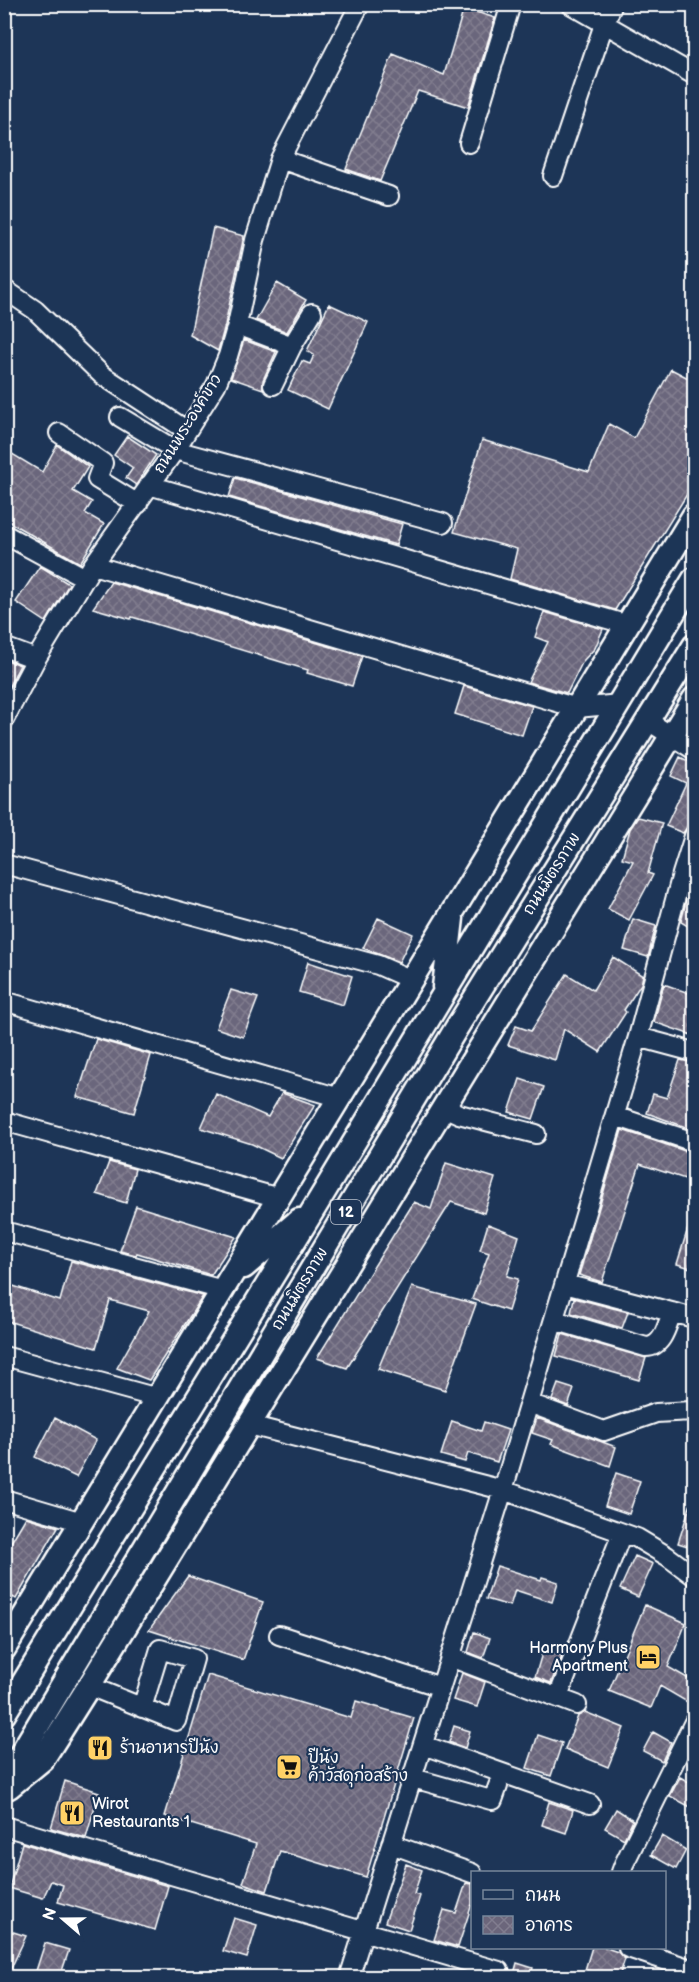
<svg xmlns="http://www.w3.org/2000/svg" width="699" height="1982" font-family="'Balsamiq Sans','Playpen Sans Thai',sans-serif">
	<style>
		.building { fill: url(#building-cross-hatch); stroke: #fff; stroke-width: 1.5 }
		.lines { fill: none; stroke-linecap: round; stroke-linejoin: round }
		.minor-casing { stroke: #fff; stroke-width: 22 }
		.major-casing { stroke: #fff; stroke-width: 27 }
		.minor { stroke: #1d3557; stroke-width: 18 }
		.major { stroke: #1d3557; stroke-width: 22 }
		.labels { text-anchor: middle; dominant-baseline: central; stroke-width: 4.5; stroke-linejoin: round; paint-order: stroke }
		.shield { fill: #1d3557; stroke: #bbc2cd; stroke-width: 1.5 }
		.shield-label { font-size: 15px; font-weight: bold; fill: #fff }
		.street-label { font-size: 16px; fill: #fff; stroke: #1d3557 }
		.poi-label { font-size: 16px; fill: #fff; stroke: #1d3557; text-anchor: start }
	</style>
	<defs>
		<pattern id="building-cross-hatch" width="8" height="8" patternUnits="userSpaceOnUse" patternTransform="scale(1.5)"><rect width="8" height="8" fill="#6b667b"/><path d="M0 0l8 8M0 8l8-8" fill="none" stroke="#817d8f"/></pattern>
	</defs>
	<rect width="100%" height="100%" fill="#1d3557"/>
	<filter id="ink" filterUnits="userSpaceOnUse"><feTurbulence type="fractalNoise" baseFrequency=".0167" numOctaves="2"/><feDisplacementMap in="SourceGraphic" scale="12" xChannelSelector="R" yChannelSelector="G"/><feConvolveMatrix kernelMatrix="1 2 1 2 8 2 1 2 1" color-interpolation-filters="sRGB"/></filter>
	<g filter="url(#ink)">
		<path class="building" d="M464 8 495 18 468 107 418 91 380 181 346 169 393 54 444 75Z
			M213 228 244 236 225 325 218 351 190 335Z
			M277 283 306 300 287 332 256 320Z
			M329 304 368 322 328 409 288 390 302 361 310 364 314 355 307 351Z
			M244 340 276 352 263 380V389L231 378Z
			M671 369 694 381V483L615 610 510 579 517 549 454 532 482 440 589 472 609 424 634 438Z
			M127 436 156 455 136 485 126 478 133 468 114 455Z
			M57 445 88 467 73 491 92 502 85 513 104 524 80 563 4 519V449L42 472Z
			M235 478 402 524 396 545 229 497Z
			M40 566 69 584 46 622 16 602Z
			M111 582 362 656 352 686 307 673 308 670 132 617 131 619 93 608Z
			M544 612 603 629 595 648 583 661 567 693 528 682 548 642 535 637Z
			M4 659 20 665 4 695Z
			M464 686 532 706 522 735 455 714Z
			M680 757 694 764V820L692 825 687 827 683 833 666 826 686 783 671 776Z
			M638 817 662 823 648 873 653 875 629 920 608 909 633 861 622 858 630 829Z
			M694 881V930L681 922 689 890Z
			M378 918 413 934 399 962 363 948Z
			M633 919 656 926 648 957 624 950Z
			M613 957 643 976 641 984 624 1010 626 1012 600 1052 564 1029 555 1060 508 1045 516 1026 531 1031 567 974 593 990Z
			M308 962 352 976 343 1005 299 992Z
			M664 984 694 995V1036L654 1022Z
			M231 990 258 998 243 1037 216 1028Z
			M96 1039 151 1055 134 1113 77 1097Z
			M680 1060 694 1063V1130L647 1113 653 1094 667 1098Z
			M520 1079 544 1087 533 1119 509 1112Z
			M282 1093 315 1105 281 1158 252 1144 201 1128 216 1094 268 1117Z
			M622 1130 694 1154V1182L640 1164 602 1282 579 1275Z
			M109 1162 135 1169 126 1203 97 1194Z
			M446 1163 495 1178 484 1213 451 1202 347 1368 317 1358 414 1202 431 1209Z
			M136 1206 236 1237 211 1275 137 1253 136 1255 120 1251Z
			M692 1215H694V1269L677 1264Z
			M488 1224 519 1236 507 1276 518 1279 508 1311 472 1299 489 1253 480 1250Z
			M71 1261 203 1296 149 1380 117 1368 149 1311 110 1300 96 1348 4 1320V1283L60 1301Z
			M412 1287 476 1304 445 1390 378 1369Z
			M574 1298 628 1312 622 1328 571 1313Z
			M562 1334 646 1358 639 1380 556 1356Z
			M558 1384 574 1389 568 1406 552 1400Z
			M55 1418 96 1440 76 1477 35 1457Z
			M537 1418 616 1447 610 1466 551 1444 553 1440 532 1433Z
			M452 1421 481 1431 484 1422 508 1430 497 1462 468 1453 465 1462 441 1455Z
			M616 1473 640 1481 629 1514 605 1506Z
			M692 1500H694V1548L678 1543Z
			M26 1517 58 1527 16 1599 13 1597 4 1612V1554Z
			M635 1556 653 1564 638 1597 620 1589Z
			M497 1566 541 1580 542 1577 558 1582 552 1602 515 1590 510 1606 486 1599Z
			M188 1576 263 1602 243 1660 149 1630Z
			M645 1605 686 1623 668 1667 694 1682V1706L660 1686 651 1708 609 1691Z
			M474 1632 490 1638 483 1658 468 1652Z
			M543 1650 562 1656 551 1683 535 1677Z
			M462 1673 485 1682 477 1707 453 1700Z
			M208 1675 351 1718 356 1701 414 1718 366 1877 280 1851 267 1891 243 1883 256 1844 165 1816Z
			M585 1712 624 1728 608 1767 565 1749 578 1716Z
			M454 1726 470 1731 465 1748 449 1742Z
			M653 1732 671 1742 662 1761 643 1751Z
			M538 1735 562 1743 551 1776 527 1768Z
			M680 1777 694 1785V1809L670 1796Z
			M65 1781 99 1792 86 1838 51 1828Z
			M549 1802 573 1810 566 1833 542 1825Z
			M616 1809 633 1820 624 1839 605 1828Z
			M662 1836 686 1850 676 1869 651 1855Z
			M22 1843 168 1886 155 1930 58 1902 63 1885 51 1881 43 1898 9 1888Z
			M406 1864 422 1870 414 1894 420 1896 409 1930 385 1922Z
			M466 1883 472 1884V1904L458 1947 434 1940 444 1910 456 1913Z
			M234 1918 257 1925 247 1958 223 1951Z
			M4 1929 26 1936 7 1977H4Z
			M45 1943 69 1950 60 1977H34Z
			M592 1947H603L618 1952 625 1959 619 1977H610L585 1970Z
			M517 1963 533 1968 530 1977H513Z"/>
		<g class="lines">
			<g class="minor-casing">
				<path id="minor" d="M570 4 694 75
					M469 143 511 4
					M280 159 389 196
					M553 176 604 24 613 4
					M4 289 35 310 102 375 186 430
					M237 325 292 346
					M273 385 292 346 312 313
					M120 417 175 450 443 523
					M59 433 103 463 97 479 138 504
					M149 485 628 625
					M4 534 85 578
					M93 565 577 708 620 704
					M4 647 36 659
					M4 720 36 659 93 565 175 450 216 385 228 356 237 325 255 240 280 159 360 4
					M648 721 694 750
					M4 864 378 965 412 980
					M4 1001 340 1098
					M638 1037 694 1052
					M444 1107 459 1114 536 1134
					M615 1116 694 1142
					M4 1121 279 1198
					M4 1231 223 1290
					M565 1284 694 1318
					M554 1320 646 1347C663 1347 667 1325 672 1312
					M4 1356 158 1398
					M529 1403 604 1431 656 1413 691 1411 694 1415
					M249 1425 503 1490 637 1538 667 1556 694 1576
					M4 1499 82 1522
					M279 1635 441 1687
					M450 1657 577 1705
					M89 1686 176 1721 194 1659 160 1649 142 1708
					M560 1692 622 1533
					M423 1745 590 1804
					M413 1778 491 1800H493L498 1786
					M4 1826 499 1971 502 1978
					M391 1844 472 1873
					M621 1872 624 1864 694 1722
					M628 1948 694 1970
					M349 1978 503 1490 638 1037 682 874 694 836"/>
			</g>
			<g class="major-casing">
				<path id="major" d="M444 987 452 918
					M244 1267 299 1220
					M4 1649 694 515
					M4 1714 315 1207 694 579
					M4 1782 457 1027 694 646
					M9 1787 43 1759 89 1686 694 699"/>
			</g>
			<use href="#minor" class="minor"/>
			<use href="#major" class="major"/>
		</g>
	</g>
	<defs>
		<g id="hotel-square" transform="scale(1.35)"><rect x="-9" y="-9" width="18" height="18" rx="4" fill="#ffd166" stroke="#1d3557"/><path d="M-6-4.5h1.5V1H6V5H4.5V3h-9V5H-6ZM-4 0a1.8 1.8 0 1 1 3.6 0ZM.5 0V-2.5h3Q6-2.5 6 0Z" fill="#111"/></g>
		<g id="restaurant-square" transform="scale(1.35)"><rect x="-9" y="-9" width="18" height="18" rx="4" fill="#ffd166" stroke="#1d3557"/><path d="M-5-6h1v4h1v-4h1v4h1v-4h1v5L-1.5 .5V6h-2V.5L-5-1ZM5-6V6H3V1.5H1.5Q1.5-4 5-6Z" fill="#111"/></g>
		<g id="supermarket-square" transform="scale(1.35)"><rect x="-9" y="-9" width="18" height="18" rx="4" fill="#ffd166" stroke="#1d3557"/><path d="M-6-5.5h2.5l.6 2H6L4.5 2H-2.5L-4.4-4H-6ZM-1.5 3.2a1.3 1.3 0 1 0 .1 0ZM3 3.2a1.3 1.3 0 1 0 .1 0Z" fill="#111"/></g>
	</defs>
	<g fill-rule="evenodd">
		<use href="#hotel-square" x="648" y="1657"/>
		<use href="#restaurant-square" x="100" y="1748"/>
		<use href="#supermarket-square" x="289" y="1767"/>
		<use href="#restaurant-square" x="72" y="1813"/>
	</g>
	<g class="labels">
		<rect class="shield" x="331" y="1200" width="30" height="24" rx="4.5"/>
		<g class="shield-label">
			<text x="346" y="1212">12</text>
		</g>
		<g class="street-label">
			<text transform="translate(188 424) rotate(-58)">ถนนพระองค์ขาว</text>
			<text transform="translate(552 874) rotate(-58)">ถนนมิตรภาพ</text>
			<text transform="translate(300 1289) rotate(-59)">ถนนมิตรภาพ</text>
		</g>
		<g class="poi-label">
			<text x="628" y="1648" text-anchor="end">Harmony Plus<tspan x="628" dy="18">Apartment</tspan></text>
			<text x="120" y="1748">ร้านอาหารปีนัง</text>
			<text x="308" y="1758">ปีนัง<tspan x="308" dy="18">ค้าวัสดุก่อสร้าง</tspan></text>
			<text x="92" y="1804">Wirot<tspan x="92" dy="18">Restaurants 1</tspan></text>
		</g>
	</g>
	<rect width="699" height="1982" fill="none" stroke="#1d3557" stroke-width="24"/>
	<rect x="12" y="12" width="675" height="1958" fill="none" stroke="#fff" stroke-width="2" filter="url(#ink)"/>
	<rect x="471" y="1871" width="195" height="78" fill="#1d3557" stroke="#77869a" stroke-width="1.5"/>
	<rect x="483" y="1890" width="30" height="9" fill="#1d3557" stroke="#77869a" stroke-width="1.5"/>
	<text x="525" y="1901" font-size="18" fill="#ffffff">ถนน</text>
	<rect x="483" y="1916" width="30" height="18" fill="url(#building-cross-hatch)" stroke="#77869a" stroke-width="1.5"/>
	<text x="525" y="1931" font-size="18" fill="#ffffff">อาคาร</text>
	<g transform="translate(63 1919) rotate(290)" stroke="#1d3557" stroke-width="4.5" paint-order="stroke">
	<path d="M0-4.5L10 22L0 15L-10 22Z" fill="#ffffff"/>
	<text y="-9" font-size="16" font-weight="bold" text-anchor="middle" fill="#ffffff">N</text>
	</g>
</svg>
